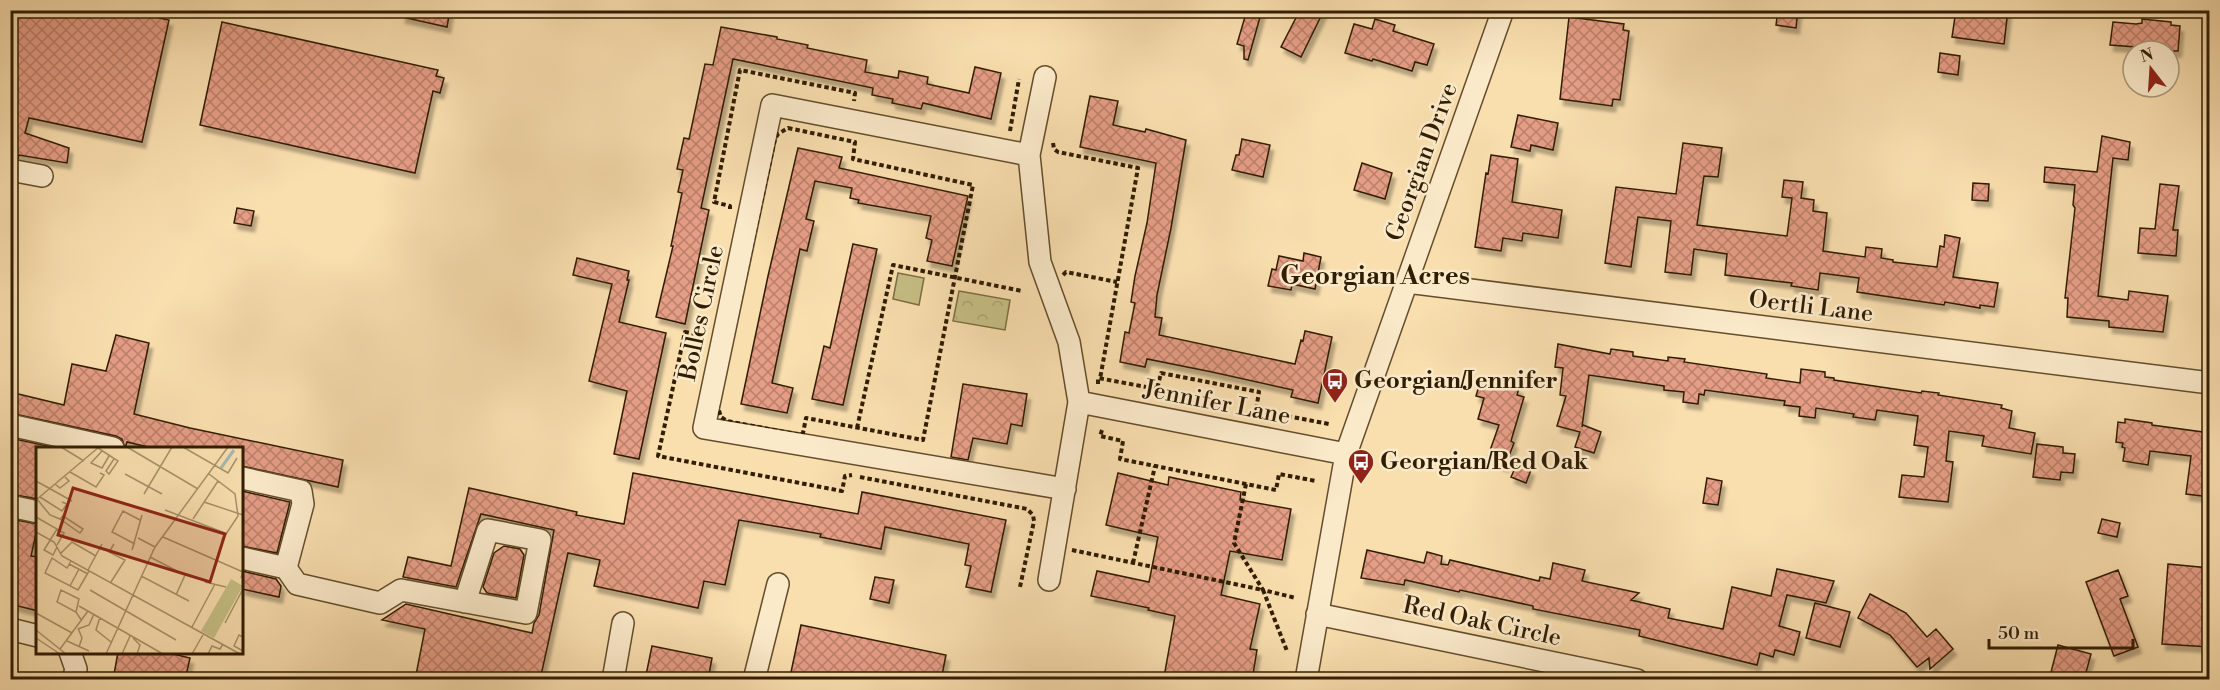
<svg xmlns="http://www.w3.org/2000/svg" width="2220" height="690" font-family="'Libre Bodoni',serif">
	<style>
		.park { fill: url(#park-crowns); stroke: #7c6e44; stroke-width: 1.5 }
		.pitch { fill: #c6bf85; stroke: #7c6e44; stroke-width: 1.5 }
		.building { fill: url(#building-cross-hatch); stroke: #311d02; stroke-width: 1.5; filter: url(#shadow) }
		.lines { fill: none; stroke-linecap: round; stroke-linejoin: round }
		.minor-casing { stroke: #634d2d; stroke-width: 24 }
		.path { stroke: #311d02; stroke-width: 4; stroke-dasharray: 4.5 3; stroke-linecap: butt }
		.minor { stroke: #fbeaca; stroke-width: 21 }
		.labels { text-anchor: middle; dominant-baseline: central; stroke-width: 5; stroke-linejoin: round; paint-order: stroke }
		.street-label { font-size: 24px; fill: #311d02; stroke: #fbeaca }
		.poi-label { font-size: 24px; font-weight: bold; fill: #311d02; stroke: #fbeaca; text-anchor: start }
		.neighbourhood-label { font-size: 26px; font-weight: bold; fill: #311d02; stroke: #fbeaca }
		.inset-river { fill: none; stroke: #a1bab4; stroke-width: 3 }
		.inset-road { fill: none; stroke: #a99169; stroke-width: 1.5 }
		.view { fill: #8f2418; fill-opacity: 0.15; stroke: #8f2418; stroke-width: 3 }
		.inset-edge { fill: none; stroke: #311d02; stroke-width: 3 }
	</style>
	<defs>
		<pattern id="park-crowns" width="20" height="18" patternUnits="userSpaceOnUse" patternTransform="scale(1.5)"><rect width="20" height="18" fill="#c6bf85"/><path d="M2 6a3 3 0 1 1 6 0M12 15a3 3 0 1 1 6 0" fill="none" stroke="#aba471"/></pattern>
		<pattern id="building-cross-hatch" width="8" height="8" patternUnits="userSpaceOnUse" patternTransform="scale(1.5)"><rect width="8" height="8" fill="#e59d85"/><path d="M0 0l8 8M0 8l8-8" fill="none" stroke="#ba7f6b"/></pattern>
		<filter id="shadow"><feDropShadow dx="3.5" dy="6" stdDeviation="1.5" flood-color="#0004"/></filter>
	</defs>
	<rect width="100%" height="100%" fill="#f9deae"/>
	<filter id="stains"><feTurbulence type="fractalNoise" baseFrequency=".00333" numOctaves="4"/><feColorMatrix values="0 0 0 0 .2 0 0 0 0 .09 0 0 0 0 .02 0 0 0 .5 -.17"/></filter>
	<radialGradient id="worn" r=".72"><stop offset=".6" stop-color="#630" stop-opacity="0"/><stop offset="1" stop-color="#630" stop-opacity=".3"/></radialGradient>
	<path class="park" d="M959 291 1010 300 1005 330 953 321Z"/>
	<path class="pitch" d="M898 273 924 278 919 305 893 299Z"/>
	<path class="building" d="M10 10H122L169 20 142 142 29 118 25 133 69 148 67 163 19 155 18 158H10Z
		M403 10H450L447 27 402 17Z
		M1247 10H1262L1248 60 1244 59V46L1237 44Z
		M1300 10H1324L1301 57 1281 47Z
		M1778 10H1798L1796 28 1776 25Z
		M1956 10H2008L2004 44 1952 37Z
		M1569 17 1624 24 1623 30 1629 31 1620 100 1613 99 1612 106 1560 99Z
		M1375 19 1395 25 1393 31 1434 44 1427 65 1415 62 1412 71 1373 59 1372 61 1345 53 1354 24 1372 29Z
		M2142 19 2171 22V25L2180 26 2178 51H2136V47L2110 45 2113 22 2136 24 2142 23Z
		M222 22 438 70 436 76 444 78 440 93 433 91 415 173 200 125Z
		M721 27 777 37V39L808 45 807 48 867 60 865 72 898 78 899 71 928 77 927 84 969 93 975 67 1001 73 991 119 923 103 921 109 892 103 893 99 872 95 873 88 733 59 701 208 709 210 685 324 656 317 673 246H671L682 193 678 192 683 170 677 169 684 138 689 139 705 64 713 65Z
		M1940 53 1960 56 1958 75 1938 72Z
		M1090 96 1118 101 1113 125 1145 132 1146 129 1186 140 1171 228 1157 295 1155 317 1162 318 1159 335 1295 364 1301 340 1303 341 1305 331 1332 337 1318 403 1291 397 1293 390 1212 372 1147 359 1145 367 1120 362 1125 332 1129 333 1135 303 1131 302 1135 276 1147 223 1156 163 1080 147Z
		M1518 115 1558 123 1553 150 1531 145 1530 151 1511 147Z
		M2102 136 2130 142 2128 160 2113 158 2098 296 2128 300 2129 291 2168 296 2163 332 2109 327V321L2067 317 2068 298H2065L2075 208 2073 205 2075 185 2044 182 2045 167 2097 172Z
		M1242 139 1270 145 1263 177 1232 170 1236 155H1239Z
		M1683 143 1722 148 1718 177 1704 176 1697 225 1787 236 1792 198 1782 197 1784 180 1803 182 1801 198 1814 200 1813 211 1827 213 1823 251 1865 257 1866 247 1882 249 1881 258 1893 260V262L1937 267 1940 246 1944 247 1945 235 1960 238 1953 277 1998 283 1994 307 1980 305V308L1945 302 1944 305 1857 292 1859 278 1820 273 1818 290 1791 286 1792 283 1725 275 1727 254 1694 249 1691 275 1665 272 1671 221 1638 217 1631 267 1605 263 1616 187 1676 194Z
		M798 148 842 157 839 168 968 196 952 266 927 261 932 240 926 238 931 216 858 203 859 200 850 198 852 188 815 181 806 219 814 221 807 251 800 249 772 383 793 388 787 413 741 404 768 276Z
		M1491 155 1518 159 1512 202 1562 210 1558 238 1523 233 1522 241 1503 238 1501 251 1475 247 1486 173 1488 174Z
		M1362 163 1392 173 1385 199 1354 190Z
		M1973 183 1989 184 1988 201 1972 200Z
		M2160 184 2179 186 2173 230H2178L2176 256 2138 253 2140 228 2155 229Z
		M237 208 254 211 251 226 234 223Z
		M853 244 877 249 843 405 812 399 824 346 830 348Z
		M1304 253 1321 257 1315 289 1292 284 1291 290 1268 286 1272 269 1276 270 1279 256 1303 261Z
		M577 258 629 271 627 280H629L619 322 666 333 639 459 614 454 627 391 589 381 612 284 573 275Z
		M116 335 149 343 134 414 190 428 343 460 338 487 242 466V448H152L127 442 125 448 122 439 116 436 10 413V392L64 405 72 364 106 371Z
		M1558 344 1610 354 1611 349 1633 352V356L1668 361V357L1685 359 1684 362 1767 374 1766 378 1800 383 1801 369 1825 372V377L1834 378V380L1921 393 1922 391 1939 393 1938 395 2002 405 2001 408 2012 411 2009 428 2035 433 2031 454 1982 446 1984 436 1949 431 1946 461 1953 462 1948 502 1899 497 1902 475 1924 477 1928 447 1914 445 1918 416 1877 410 1875 420 1853 417 1854 414 1816 408 1815 418 1799 416 1800 407 1784 405 1785 401 1705 390 1704 395 1699 394 1698 404 1683 402 1684 392 1664 390V386L1589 375 1582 427 1583 425 1601 432 1594 453 1575 447 1580 432 1557 426 1566 396 1560 395 1563 368 1555 367Z
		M1482 376 1519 388 1517 395 1524 397 1511 441 1514 443 1505 466 1487 459 1499 425 1478 419 1484 398 1476 396Z
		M963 384 1027 394 1022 426 1011 424 1007 444 973 438 968 460 951 457Z
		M2125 419 2152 423V425L2210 433V497L2186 494 2191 456 2150 451 2148 465 2123 461 2125 448 2122 447 2123 443 2116 442 2118 422 2125 423Z
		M10 438 57 448H38V499L10 494Z
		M2037 444 2063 447V453L2075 454 2073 473 2061 472 2060 480 2033 477Z
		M1517 464 1531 470 1526 483 1511 477Z
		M633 473 858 514 862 492 1006 520 991 592 966 587 971 566 965 565 969 544 885 527 881 549 820 537 821 534 739 520 725 585 704 581 698 608 594 586 600 560 568 553 540 680H415L425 629 382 620 406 604 532 633 534 623 539 615 554 530 481 514 456 587 403 577 408 557 451 566 469 488 577 512 576 515 624 524Z
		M1118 473 1168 485 1169 477 1241 492 1240 500 1291 509 1282 560 1230 551 1221 595 1260 604 1250 649 1257 650 1252 680H1178L1164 677 1175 616 1148 610 1149 608 1091 596 1097 571 1149 582 1158 537 1106 525Z
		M1707 478 1722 481 1718 505 1703 503Z
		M242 491 290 502 277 553 242 546Z
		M10 519 38 524 31 556 38 557V611L10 604Z
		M2102 519 2120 523 2117 537 2098 533Z
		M504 546 520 549 524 555 516 598 487 593 483 587 494 553Z
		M1367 550 1424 563 1427 552 1442 556 1441 564 1448 565 1450 560 1539 581 1540 577 1550 579 1553 563 1585 570 1582 581 1639 593 1631 600 1670 609 1668 618 1723 629 1732 587 1771 596 1777 569 1834 581 1826 603 1787 595 1779 626 1800 632 1794 655 1775 650 1773 657 1760 653 1757 665 1639 636 1640 630 1533 609V606L1460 590 1459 592 1405 580 1404 585 1361 578Z
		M2168 564 2210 568V647L2162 644Z
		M2118 570 2128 596 2120 599 2138 647 2114 656 2086 582Z
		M242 571 276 579 281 586 279 597 242 589Z
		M875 577 894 580 889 603 870 599Z
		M1870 594 1906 613 1927 637 1936 629 1953 649 1930 669 1929 658 1917 667 1890 635 1858 618Z
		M1815 603 1850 612 1840 647 1806 638Z
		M801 625 946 655 941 680H803L790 677Z
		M2058 645 2091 654 2084 680H2049Z
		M652 646 712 658 708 680H645Z
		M118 652H165L190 658 185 680H113Z"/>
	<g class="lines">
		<g class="minor-casing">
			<path id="minor" d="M1045 77 1029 155 1040 262 1069 342 1079 402 1049 580
				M1029 155 772 105 704 428 1065 489
				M10 170 42 176
				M1407 282 2210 383
				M1079 402 1346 454
				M10 425 113 448
				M242 478 301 491 303 504 286 568 242 558
				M10 506 38 512
				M286 568 297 584 380 603 401 590 526 613 540 540 488 530 465 602
				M1317 614 1637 680
				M10 629 38 636
				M70 652 76 669 73 680
				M613 680 623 623
				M754 680 778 584
				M1306 680 1346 454 1503 10"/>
		</g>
		<path class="path" d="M788 128 855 142 853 159 973 185 923 440 806 418 803 433 800 435 727 421 721 417 717 404 775 139 778 134Z
			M1010 131 1019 79
			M1053 143 1054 149 1058 152 1138 168 1100 379
			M730 209V206L714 202 740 70 855 93 854 101
			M1063 275 1066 272 1117 282
			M703 333 700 335 685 332 658 456 842 491 845 476 852 475
			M1098 384V378L1157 389 1161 373 1259 392 1256 410 1329 424
			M857 428 893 265 1022 291
			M1102 430 1100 436 1123 441 1120 459 1276 490 1279 474 1316 481
			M860 477 1027 509 1033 515 1034 521 1020 587
			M1246 484 1234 543 1263 590 1296 598
			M1072 550 1263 590 1287 651
			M1133 563 1155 466"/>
		<use href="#minor" class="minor"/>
	</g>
	<defs>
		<g id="bus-pin" transform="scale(1.35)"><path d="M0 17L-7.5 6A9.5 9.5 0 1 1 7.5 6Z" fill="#8f2418" stroke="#fbeaca"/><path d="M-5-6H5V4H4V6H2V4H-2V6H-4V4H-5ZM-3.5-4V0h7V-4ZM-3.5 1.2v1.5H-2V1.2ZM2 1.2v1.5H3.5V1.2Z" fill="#fff"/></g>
	</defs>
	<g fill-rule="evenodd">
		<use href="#bus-pin" x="1335" y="381"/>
		<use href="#bus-pin" x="1361" y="462"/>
	</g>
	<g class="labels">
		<g class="street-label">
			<text transform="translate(1422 162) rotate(-70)">Georgian Drive</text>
			<text transform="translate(1811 307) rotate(7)">Oertli Lane</text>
			<text transform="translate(702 313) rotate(-78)">Bolles Circle</text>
			<text transform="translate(1217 403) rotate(11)">Jennifer Lane</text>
			<text transform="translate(1482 622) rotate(12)">Red Oak Circle</text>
		</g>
		<g class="poi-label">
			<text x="1354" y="381">Georgian/Jennifer</text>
			<text x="1380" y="462">Georgian/Red Oak</text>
		</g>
		<g class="neighbourhood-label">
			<text x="1375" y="276">Georgian Acres</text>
		</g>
	</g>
	<g transform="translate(36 447)">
		<rect width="207" height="207" fill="#f9deae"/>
		<path d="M195 132 207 139 178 191 165 184Z" fill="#c6bf85"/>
		<path class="inset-river" d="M185 21 198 3"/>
		<path class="inset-road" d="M25 0 48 14M91 0 162 42M147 0 192 26 201 11M62 1 82 14 73 27 70 24 78 12M66 4 55 16 66 21 73 9M34 25 60 40 68 28 64 26M89 27 126 47M173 27 199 47 202 69 186 93M0 34 36 54M19 37 24 41 33 34 29 30M108 47 136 0M4 50 26 64 31 57 26 55M1 52 14 68 24 72 27 69 47 82 44 86 24 72M0 53 63 0M168 55 207 68M129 63 189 86M0 70 28 86 21 98M157 72 182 34M0 85 18 95 26 109 204 207M127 90 207 125 205 131M102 91 119 100M99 97 76 85 87 64 104 73M21 100 17 108 8 103 21 82M96 103 106 68M24 107 36 95 60 109M114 110 149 128 140 148M35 114 31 121 16 111 9 126 42 143 53 124M33 117 52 127M52 123 66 97M105 129 153 154M75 135 89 113 73 105 78 97M169 135 190 140M34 139 43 122M54 143 140 193M43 159 127 207M40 165 43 152 25 143 21 155 40 165 46 174M0 166 36 186M64 170 60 183 75 195M189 176 207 142M156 180 179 137M42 181 46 191 43 200M42 182 53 178 58 167M0 183 30 207M207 190 203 188 198 199 207 204M0 191 24 207M97 191 104 198 101 207M31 194 53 204M24 202 52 164M70 207 119 100 192 0M86 207 94 189M156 207 168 186M172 207 176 199 184 202 187 197"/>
		<path class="view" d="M37 41 189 87 174 135 22 88Z"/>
		<rect width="207" height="207" class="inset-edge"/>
	</g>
	<rect width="2220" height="690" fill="none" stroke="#f9deae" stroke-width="36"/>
	<rect x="12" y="12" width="2196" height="666" fill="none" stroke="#311d02" stroke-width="3"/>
	<rect x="18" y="18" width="2184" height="654" fill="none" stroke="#311d02" stroke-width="1.5"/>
	<g transform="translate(2151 69) rotate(343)"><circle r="28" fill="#fbeaca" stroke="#aa987a" stroke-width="1.5"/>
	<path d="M0-4.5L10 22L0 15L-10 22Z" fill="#8f2418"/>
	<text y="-9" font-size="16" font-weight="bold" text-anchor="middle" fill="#311d02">N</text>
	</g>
	<path d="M1989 639v9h144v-9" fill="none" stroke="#311d02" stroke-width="3"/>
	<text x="1998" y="639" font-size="18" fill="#311d02" stroke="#fbeaca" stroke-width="4.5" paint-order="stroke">50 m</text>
	<rect width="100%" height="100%" filter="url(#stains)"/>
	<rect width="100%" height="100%" fill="url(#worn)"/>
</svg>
